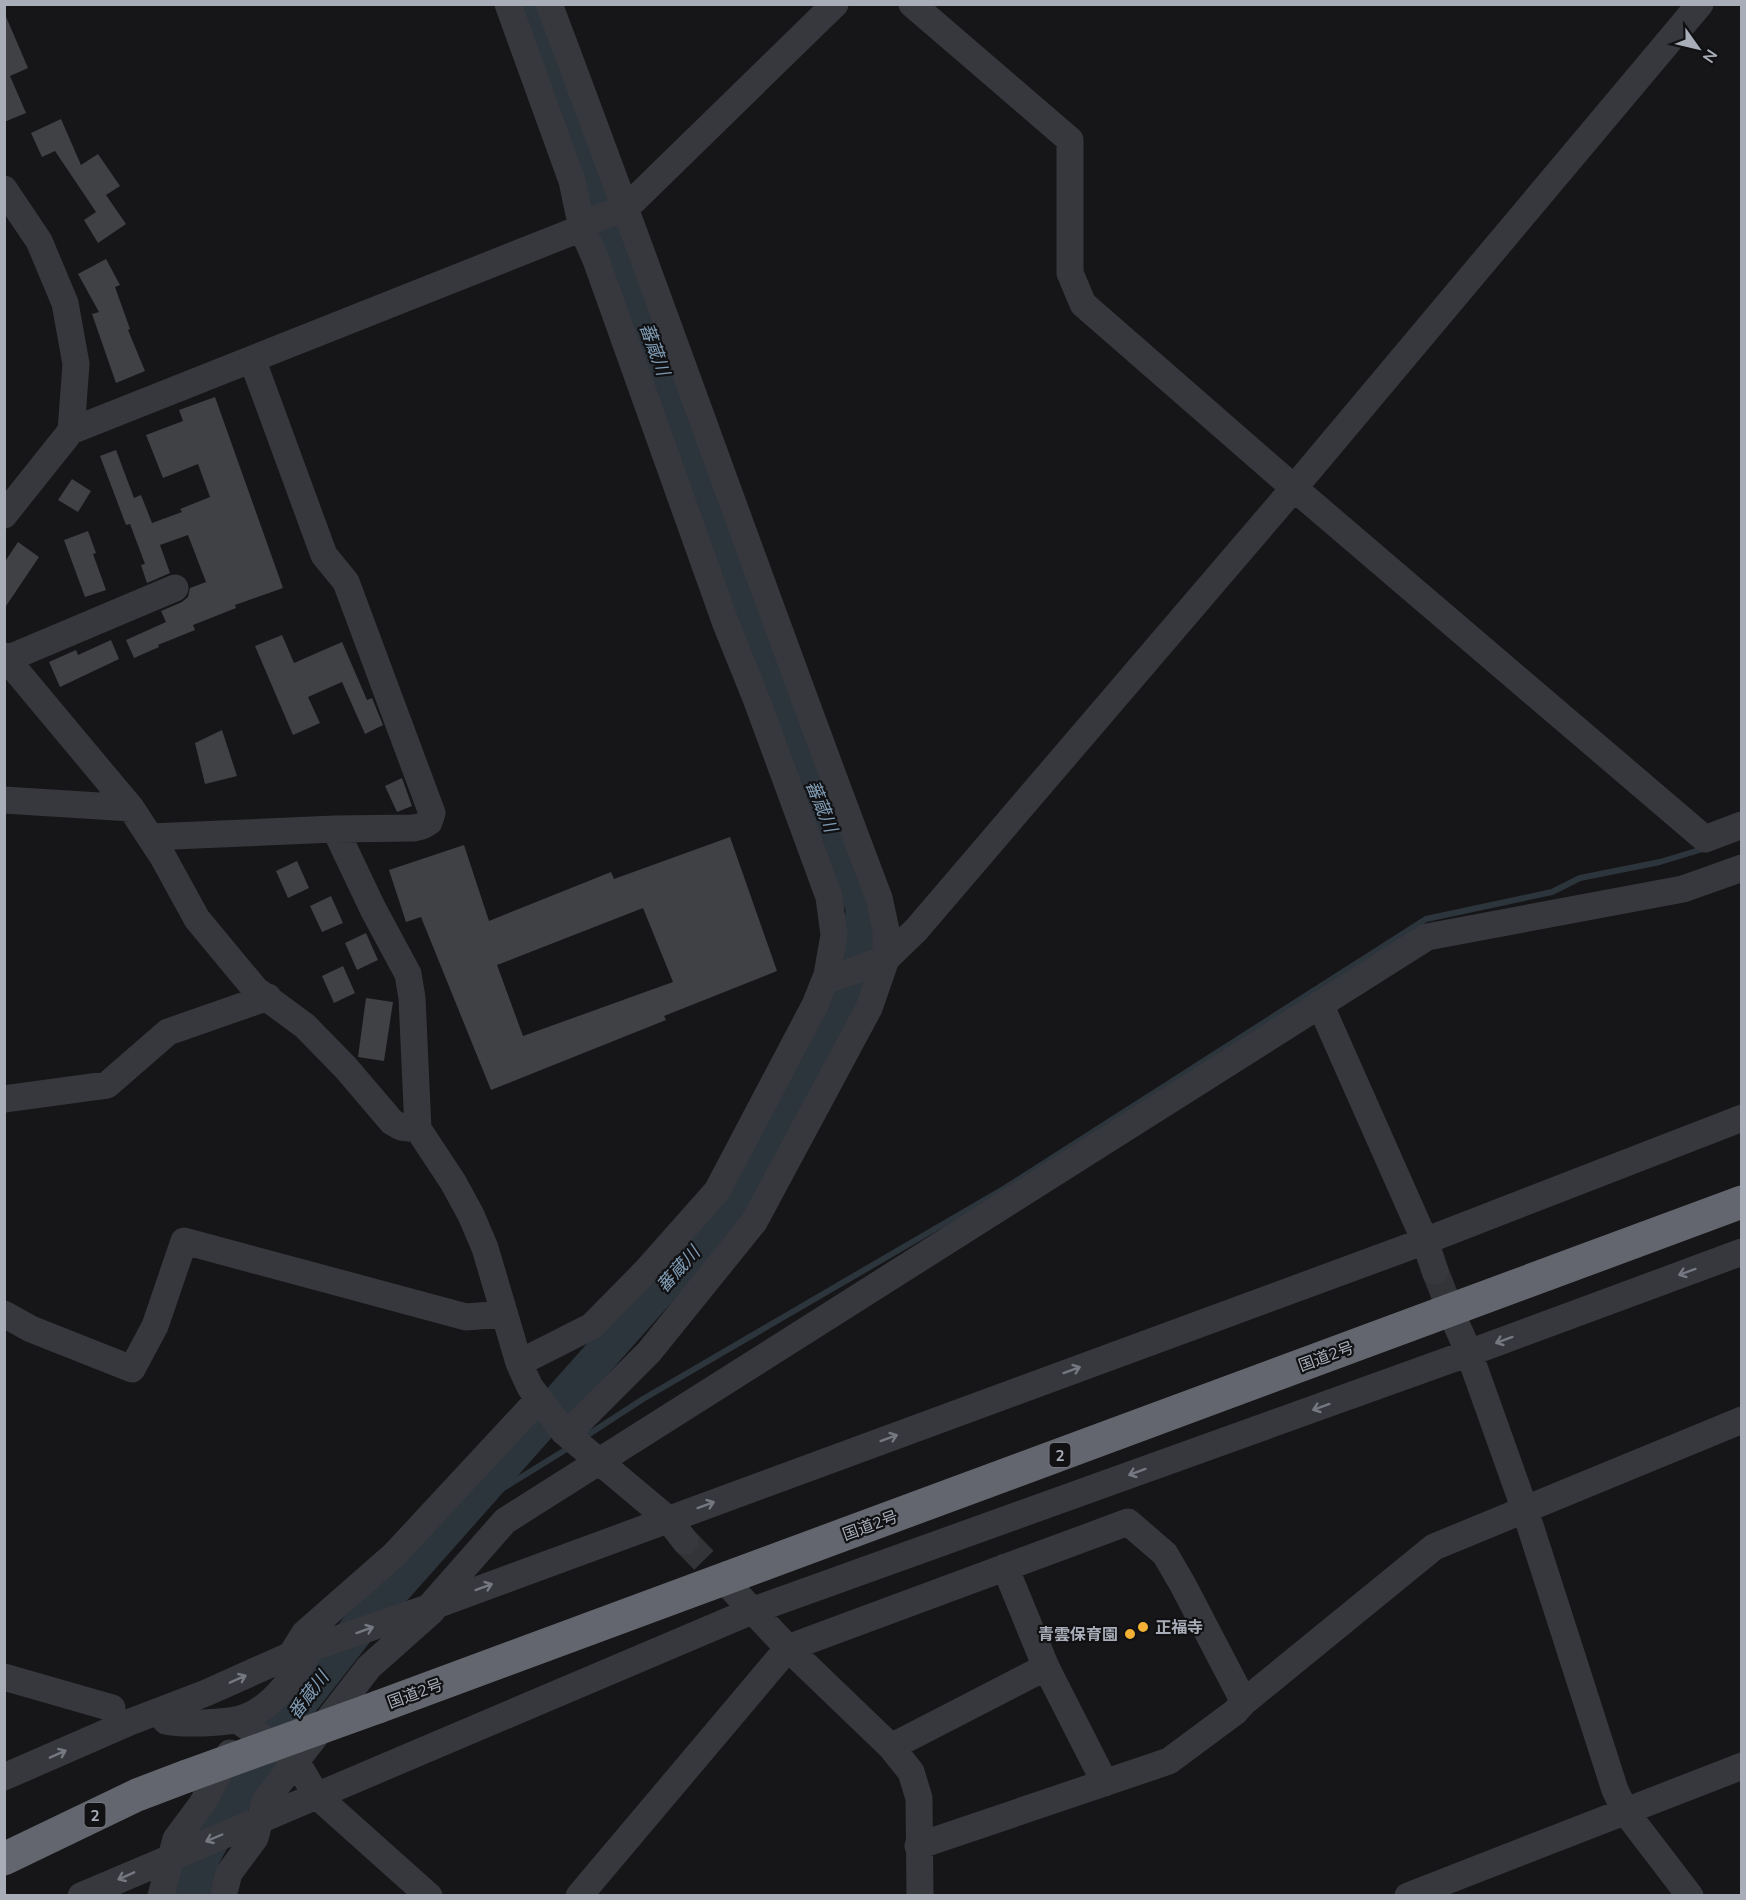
<svg xmlns="http://www.w3.org/2000/svg" width="1746" height="1900" font-family="Mulish,'Noto Sans JP',sans-serif">
	<style>
		.lines { fill: none; stroke-linecap: round; stroke-linejoin: round }
		.stream { stroke: #2c353c; stroke-width: 6 }
		.river { stroke: #2c353c; stroke-width: 36 }
		.building { fill: #404145; fill-rule: evenodd }
		.minor-tunnel { stroke: #333438; stroke-width: 27; stroke-dasharray: 27 14; stroke-linecap: butt }
		.minor { stroke: #37383d; stroke-width: 27 }
		.highway { stroke: #63666e; stroke-width: 33 }
		.highway-bridge { stroke: #63666e; stroke-width: 33 }
		.oneway { stroke: #757881 }
		.poi-dot { fill: #f2b134; stroke: #111113; stroke-width: 2 }
		.labels { text-anchor: middle; dominant-baseline: central; stroke-width: 4.5; stroke-linejoin: round; paint-order: stroke }
		.shield { fill: #111113; stroke: #7b7e86; stroke-width: 1.5 }
		.shield-label { font-size: 15px; font-weight: bold; fill: #a8adb8 }
		.street-label { font-size: 16px; fill: #a8adb8; stroke: #111113 }
		.poi-label { font-size: 16px; font-weight: bold; fill: #a8adb8; stroke: #111113; text-anchor: start }
		.water-label { font-size: 18px; font-style: italic; fill: #7f9bb3; stroke: #111113 }
	</style>
	<rect width="100%" height="100%" fill="#161618"/>
	<g class="lines">
		<path class="stream" d="M583 1438 643 1399 1005 1188 1426 919 1552 892 1580 878 1660 862 1706 848
			M458 1516 570 1447"/>
		<path class="river" d="M190 1896 202 1857 236 1795 255 1764 298 1705 356 1631 718 1223 741 1191 838 1004 860 947 864 908 810 777 754 614 529 4"/>
	</g>
	<path class="building" d="M4 12 28 68 10 76 26 113 4 122Z
		M61 119 81 165 98 154 120 186 106 195 126 224 98 243 84 220 96 212 55 151 42 157 31 133Z
		M106 259 120 285 115 287 130 329 128 330 145 371 116 383 92 314 99 312 78 274Z
		M215 397 283 588 235 605 236 608 193 625 195 630 158 645 159 647 134 658 126 640 166 622 161 611 182 602 188 597 190 588 206 582 188 535 160 545 170 573 147 583 141 565 145 564 130 524 126 525 100 456 116 450 134 498 141 495 152 523 182 512 180 509 210 497 198 464 163 478 146 435 183 421 179 410Z
		M72 479 91 491 78 512 58 500Z
		M88 531 96 553 93 554 106 590 85 597 64 540Z
		M18 542 39 557 4 609V563Z
		M282 635 294 663 342 642 367 700 372 698 383 725 365 734 342 682 308 697 320 723 293 735 255 646Z
		M111 640 119 659 60 687 49 662 76 650 78 655Z
		M222 730 237 776 205 784 195 743Z
		M402 778 412 806 397 812 385 786Z
		M730 837 777 971 664 1016 666 1020 491 1090 421 917 406 922 389 870 464 845 489 921 611 872 614 879ZM643 908 673 982 523 1036 497 965Z
		M297 861 309 888 288 898 276 871Z
		M331 896 343 923 322 932 310 906Z
		M366 933 378 960 357 970 345 943Z
		M343 966 355 993 334 1003 322 976Z
		M366 998 393 1002 384 1061 358 1057Z"/>
	<g class="lines">
		<path class="minor-tunnel" d="M1435 1271 1454 1319
			M685 1541 735 1592"/>
		<path class="minor" d="M508 4 572 181 582 228 596 260 726 624 757 701 829 897 834 935 827 975 815 1005 717 1191 647 1270 592 1326 519 1363
			M549 4C662 302 766 601 879 898L886 930V959L869 1008 754 1222 649 1352 567 1434
			M912 4 1070 140V273L1083 304 1294 488 1705 839 1742 825
			M4 189 39 241 65 303 76 364 71 431 4 515
			M71 431 582 228 587 222 626 208 835 4
			M4 656 131 808 163 857 197 919 256 990 305 1026 346 1068 392 1122 401 1127 418 1129 453 1182 471 1215 485 1248 519 1363 530 1387 564 1432 668 1519 685 1541
			M7 659 175 588
			M4 800 131 808
			M335 829 373 909 408 974 412 998 418 1129
			M150 837 335 829 413 828 422 826 429 822 432 813 346 582 324 555 252 359
			M827 975 836 977 886 959 916 930 1294 488 1700 4
			M1320 1004 1425 1241 1435 1271
			M4 1099 107 1085 168 1032 268 997
			M4 1314 31 1329 132 1369 155 1326 184 1241 466 1317 504 1314
			M1454 1319 1469 1353 1525 1510 1615 1790 1625 1811 1690 1896
			M1005 1567 1046 1667 1105 1783
			M735 1592 788 1648 891 1747 911 1772 919 1798 920 1896
			M432 1604 505 1521 1427 937 1683 889 1742 868
			M291 1655 304 1634 394 1555 538 1400
			M4 1677 112 1708
			M166 1721C179 1724 191 1723 204 1723 217 1722 234 1722 246 1717 274 1707 295 1674 310 1650
			M243 1724 296 1761 316 1795 429 1896
			M891 1747 1046 1667
			M4 1777 130 1722 206 1693 291 1655 442 1603 1425 1241 1742 1118
			M918 1846 1169 1761 1235 1712 1244 1702 1434 1547 1742 1420
			M81 1896 754 1610 1469 1353 1742 1252
			M161 1896 176 1839 202 1804 230 1753
			M223 1896 229 1873 255 1838 265 1801 369 1667 432 1611
			M579 1896 788 1648 1128 1522 1165 1554 1183 1585 1244 1702
			M1408 1896 1742 1766"/>
		<path class="highway" d="M378 1707 1742 1202
			M4 1859 137 1795 187 1776"/>
		<path class="highway-bridge" d="M187 1776 378 1707"/>
	</g>
	<defs><path id="oneway-shaft" d="M-6 0H5M1.5-3L5.5 0L1.5 3" fill="none" stroke-width="1.6" stroke-linecap="round" stroke-linejoin="round" transform="scale(1.5)"/></defs>
	<g class="oneway">
		<use href="#oneway-shaft" transform="translate(1687 1272) rotate(160)"/>
		<use href="#oneway-shaft" transform="translate(1504 1340) rotate(160)"/>
		<use href="#oneway-shaft" transform="translate(1072 1370) rotate(-20)"/>
		<use href="#oneway-shaft" transform="translate(1321 1407) rotate(160)"/>
		<use href="#oneway-shaft" transform="translate(889 1438) rotate(-20)"/>
		<use href="#oneway-shaft" transform="translate(1137 1472) rotate(160)"/>
		<use href="#oneway-shaft" transform="translate(706 1505) rotate(-20)"/>
		<use href="#oneway-shaft" transform="translate(484 1587) rotate(-20)"/>
		<use href="#oneway-shaft" transform="translate(365 1630) rotate(-20)"/>
		<use href="#oneway-shaft" transform="translate(238 1679) rotate(-24)"/>
		<use href="#oneway-shaft" transform="translate(58 1754) rotate(-24)"/>
		<use href="#oneway-shaft" transform="translate(214 1838) rotate(157)"/>
		<use href="#oneway-shaft" transform="translate(126 1876) rotate(156)"/>
	</g>
	<g class="poi-dot">
		<circle cx="1143" cy="1627" r="6"/>
		<circle cx="1130" cy="1634" r="6"/>
	</g>
	<g class="labels">
		<g class="shield">
			<rect x="1049.5" y="1443" width="21" height="24" rx="4.5"/>
			<rect x="84.5" y="1803" width="21" height="24" rx="4.5"/>
		</g>
		<g class="shield-label">
			<text x="1060" y="1455">2</text>
			<text x="95" y="1815">2</text>
		</g>
		<g class="street-label">
			<text transform="translate(1326 1356) rotate(-20)">国道2号</text>
			<text transform="translate(870 1525) rotate(-20)">国道2号</text>
			<text transform="translate(415 1693) rotate(-20)">国道2号</text>
		</g>
		<g class="poi-label">
			<text x="1155" y="1627">正福寺</text>
			<text x="1118" y="1634" text-anchor="end">青雲保育園</text>
		</g>
		<g class="water-label">
			<text transform="translate(655 349) rotate(70)">蕃蔵川</text>
			<text transform="translate(822 806) rotate(68)">蕃蔵川</text>
			<text transform="translate(678 1269) rotate(-48)">蕃蔵川</text>
			<text transform="translate(308 1695) rotate(-53)">番蔵川</text>
		</g>
	</g>
	<rect width="1746" height="1900" fill="none" stroke="#a8adb8" stroke-width="12"/>
	<g transform="translate(1698 48) rotate(124)" stroke="#111113" stroke-width="4.5" paint-order="stroke">
	<path d="M0-4.5L10 22L0 15L-10 22Z" fill="#a8adb8"/>
	<text y="-9" font-size="16" font-weight="bold" text-anchor="middle" fill="#a8adb8">N</text>
	</g>
</svg>
